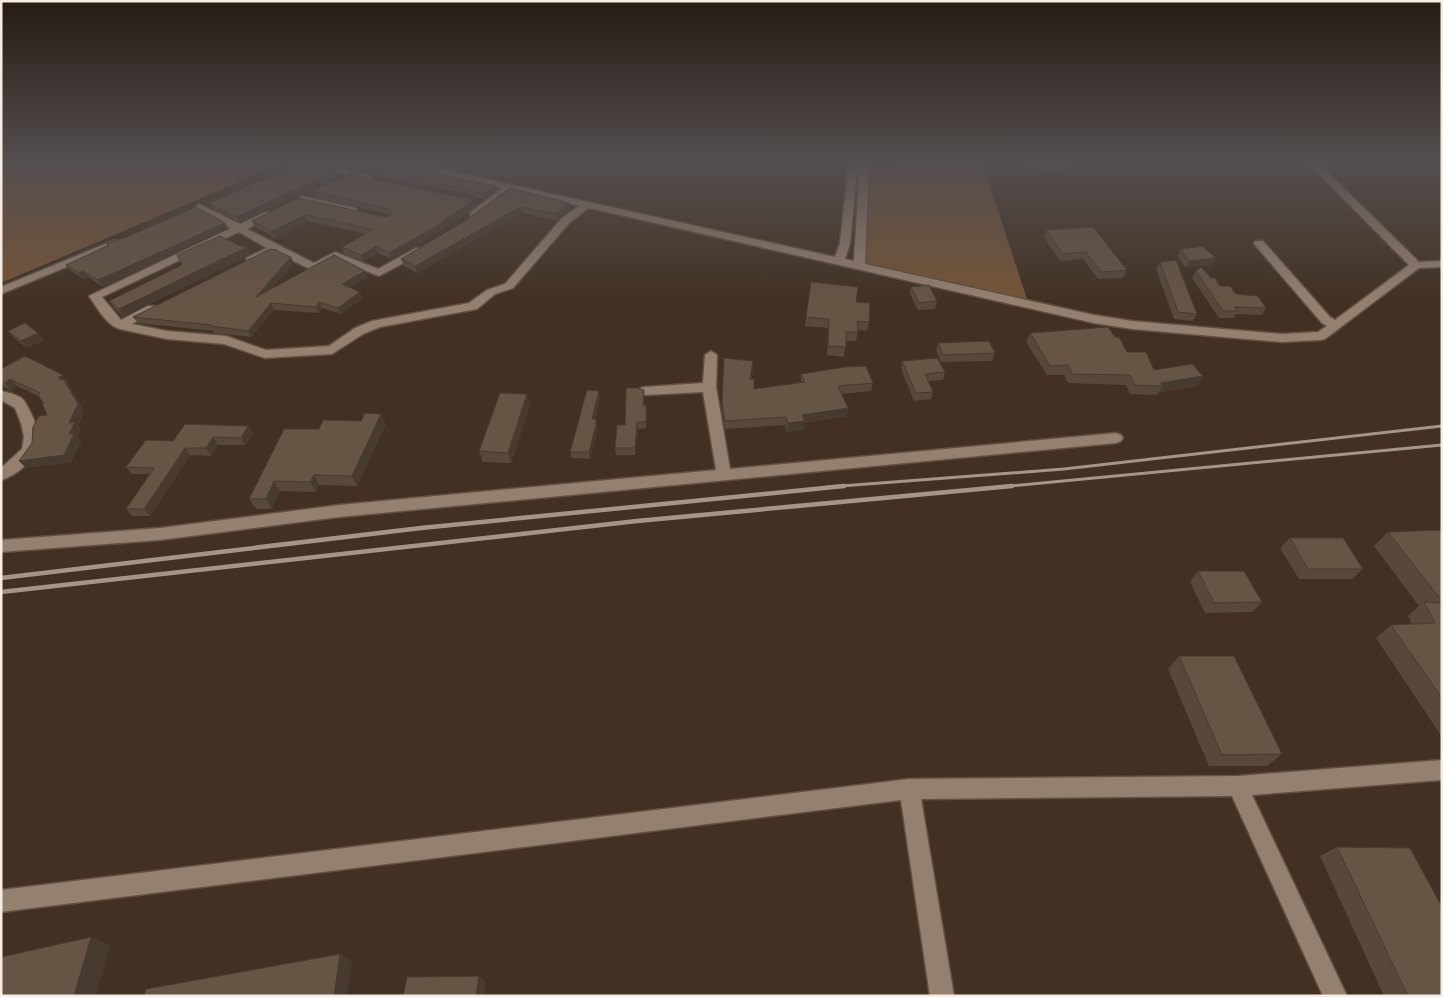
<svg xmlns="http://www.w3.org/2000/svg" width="1443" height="997" font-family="'Playfair Display',serif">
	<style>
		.green { fill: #755437 }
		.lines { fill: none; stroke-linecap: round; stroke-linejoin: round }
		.minor-casing { stroke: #5f5043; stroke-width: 3 }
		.minor { fill: #958070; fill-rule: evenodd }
		.rail-far1 { stroke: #a39588; stroke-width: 3 }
		.rail { stroke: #a39588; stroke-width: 4.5 }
		.wall { fill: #58483a }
		.shaded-wall { fill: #473b30 }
		.building { fill: #665444; stroke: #473b30 }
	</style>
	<rect width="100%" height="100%" fill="#423122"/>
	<path class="green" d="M1 162H286L1 283Z
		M904 162 935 164 982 162 1028 302 853 261 864 166 894 169 904 167Z"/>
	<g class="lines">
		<g class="minor-casing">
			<path id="minor" d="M317 162H329L353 173 370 176 372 178 367 181 347 177Z
				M394 162H409L835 257 840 243 849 162H858L850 243 845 259 854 261 860 162H869L865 264 1094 315 1132 321 1282 334 1318 332 1327 326 1322 323 1255 245 1254 243 1255 241H1263L1330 317 1335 320 1409 265 1307 162H1317L1419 262 1442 261V267L1419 268 1325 339 1321 340 1282 342 1132 329 1094 323 589 208 570 222 513 288 495 294 477 309 380 327 363 334 332 354 265 358 224 344 167 339 120 329C106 325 97 307 89 296L231 228 195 209 194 207 199 204 240 224 266 212H274L275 214 274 216 247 229 314 263 335 252 378 269 416 248H424L425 250 424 252 379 276 336 259 314 271 275 252 256 261H248L246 259 248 257 267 248 239 232 102 297 121 320 147 306H155L157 309 132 324 167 331 226 336 266 350 329 346 355 328 372 321 469 303 487 290 505 284 562 218 579 206 513 191 505 194 479 216H471L470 214 471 212 502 188 399 165Z
				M302 196 356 208 357 210 352 213 298 201 297 199Z
				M115 240 120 243 119 245 1 294V287Z
				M711 351 717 355 716 387 730 469 1116 433 1121 435 1123 438 1121 441 1116 443 339 517 160 540 1 552V540L160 528 339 505 716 470 703 392 645 395 640 394 638 391 640 388 645 387 703 383 705 355Z
				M1 391C7 392 14 394 20 397 25 400 28 408 31 413 35 422 39 433 38 443 37 459 16 476 1 480V468L22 449 24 437 21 423 15 408 1 400Z
				M1442 760V780L1252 795 1347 996H1323L1232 796 921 799 954 996H930L901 800 1 912V890L909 779 1238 776Z"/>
		</g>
		<use href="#minor" class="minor"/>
		<path class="rail-far1" d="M828 487 1064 469 1442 426
			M999 487 1442 445"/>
		<path class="rail" d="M1 578 421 528 844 486
			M1 592 637 521 1012 486"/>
	</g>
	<path class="wall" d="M332 162H382L496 191 485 200 471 195 354 171Z
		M1026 162H1066L1067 166 1065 173 1028 170Z
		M1130 162H1149L1147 166 1130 164Z
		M338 175 240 223 212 208 209 203Z
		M510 188 569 203 570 210 557 221 522 213 417 273 404 266 401 259 465 221Z
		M312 191 473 200 475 207 435 234 391 259 378 253 363 261 344 254 342 247 366 234 331 226 307 221 275 238 255 227 252 221 298 198 385 217 392 215 315 197Z
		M228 229 103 287 88 277 84 279 71 271 66 265 108 246 107 244 122 239Z
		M1046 230 1127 270 1123 278 1098 279 1083 259 1060 261 1044 237Z
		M240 246 247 247 251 254 124 317 114 308 109 301Z
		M1181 249 1212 265 1186 268 1177 256Z
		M278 252 294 263 272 288 368 277 350 287 363 298 341 314 322 308 319 313 274 310 251 337 214 333V331L138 323 133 317Z
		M1160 262 1197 314 1193 321 1174 319 1156 269Z
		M1196 271 1220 286 1266 308 1262 315 1236 314 1234 318H1219L1192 278Z
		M911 287 937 301 935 309 918 310 910 294Z
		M856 302 869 322 867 331 858 330 856 341H846L844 357 827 355 828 328 805 326 806 317Z
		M8 331 38 333 44 340 27 348 14 338Z
		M1030 333 1115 337 1127 352 1154 370 1203 376 1198 386 1159 392 1157 395 1130 394 1126 385 1068 383 1064 375H1047L1026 342Z
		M938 343 995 353 992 361 941 362 936 350Z
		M724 358 753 370 751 379 754 389 801 382V374L873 383 871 391 842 394 847 416 804 423V430L787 432 785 425 725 429 722 411Z
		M902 361 945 372 943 380 928 381 933 392 931 399 914 401 901 369Z
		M1 369 69 382 67 383 70 387 84 411 78 426 81 429 77 437 81 441 71 462 26 468 32 443 47 415 44 404 40 397 17 386 11 391 1 385Z
		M644 390V405L647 411 646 428 638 429 635 455H616L615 448 625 425Z
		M527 394 530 405 511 463 483 462 479 451Z
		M600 398 595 419 597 425V431L590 459 572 458 570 452Z
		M386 424 357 486 319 485 316 492 280 491 272 509H256L249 499 319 429Z
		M248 426 253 433 245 445H218L211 456 190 455 150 516H132L126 509 150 474H132L126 467 173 441Z
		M1442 530V737L1376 638 1391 625 1412 624 1408 616 1419 606 1374 546 1388 532Z
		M1290 538 1363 569 1352 579H1299L1280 548Z
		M1198 571 1262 602 1252 612 1205 613 1190 582Z
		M1179 656 1282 754 1267 766H1209L1168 669Z
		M1337 847 1442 996H1384L1320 856Z"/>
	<path class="shaded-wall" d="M336 170 338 175 240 223 237 217Z
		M495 186 496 191 485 200 483 194Z
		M473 200 475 207 435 234 391 259 389 253Z
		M569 203 570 210 557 221 556 214Z
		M520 207 522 213 417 273 415 266Z
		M305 215 307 221 275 238 272 231Z
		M225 223 228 229 103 287 98 280Z
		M376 246 378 253 363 261 361 255Z
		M247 247 251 254 124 317 119 309Z
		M291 257 294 263 259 303 256 297Z
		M1216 258 1212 265 1186 268 1189 261Z
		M83 271 88 277 84 279 79 273Z
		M365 271 368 277 345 290 342 284Z
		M360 292 363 298 341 314 338 308Z
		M319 302 322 308 319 313 316 307Z
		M271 303 274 310 251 337 248 331Z
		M38 333 44 340 27 348 21 341Z
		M753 361V370L750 388V379Z
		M63 375 69 382 67 383 70 387 84 411 78 426 81 429 77 437 81 441 71 462 26 468 19 461 69 434V423L58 378Z
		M1203 376 1198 386 1159 392 1162 386 1161 383Z
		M10 379 17 386 11 391 5 383Z
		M599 391 600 398 594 425 592 419Z
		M527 394 530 405 511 463 508 453Z
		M848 408 847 416 804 423V430L787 432 788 423 802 415Z
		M381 414 386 424 357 486 352 476Z
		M596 419 597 425V431L590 459 589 452Z
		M637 422 638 429 635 455V448Z
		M248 426 253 433 245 445 241 438Z
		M213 437 218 445 211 456 206 448Z
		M185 448 190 455 150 516 144 509Z
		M314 475 319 485 316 492 310 482Z
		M274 481 280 491 272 509 266 499Z
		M91 937 110 945 96 996H74Z
		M340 954 352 961 347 996H334Z
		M479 976 486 982 484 996H476Z"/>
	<path class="building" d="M304 162H318L336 170 237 217 209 203Z
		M342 162H382L495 186 483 194 470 190 352 166Z
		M1029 162H1066L1067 166 1030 163Z
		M349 174 473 200 433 228 389 253 376 246 361 255 342 247 373 230 328 219 305 215 272 231 252 221 298 198 385 217 391 215 392 212 390 209 312 191Z
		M510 188 569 203 556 214 520 207 415 266 401 259 465 221Z
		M196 207 225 223 98 280 83 271 79 273 66 265 109 245 107 244 118 239H122Z
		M1093 227 1127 270 1101 272 1086 252 1063 254 1046 230Z
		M220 236 240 246 247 247 119 309 109 301 182 265 177 255Z
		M1202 246 1216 258 1189 261 1181 249Z
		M270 249 277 250V251L291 257 256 297 334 255 365 271 342 284 360 292 338 308 319 302 316 307 271 303 248 331 211 326 212 325 133 317Z
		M1176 260 1197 314 1178 312 1160 262Z
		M1201 267 1212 279 1214 277 1220 286H1230L1236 294 1258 296 1266 308 1234 307 1238 311H1223L1196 271Z
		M811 282 858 287 856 302 870 303 869 322 857 321 858 332H846V347L828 346 829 319 806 317Z
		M929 285 937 301 919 303 911 287Z
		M25 323 38 333 21 341 8 331Z
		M1108 327 1115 337H1119L1127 352H1146L1154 370 1192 364 1203 376 1161 383 1162 386 1135 385 1130 375 1072 374 1068 365 1050 366 1030 333Z
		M989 341 995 353 943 355 938 343Z
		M25 356 63 375 58 378 64 380 78 404 69 423 75 422 69 434H74L64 455 19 461 32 443 33 427 39 416 47 415 42 403 44 404 38 395 40 393 10 379 5 383 1 381V369Z
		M724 358 753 361 750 379H754V389L805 382 801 374 845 367 866 366 873 383 838 386 848 408 802 415 805 421 788 423 786 417 725 421 722 403Z
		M937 358 945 372 925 374 933 392 916 393 902 361Z
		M626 388H637L644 390 643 405H646V422H637L635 448H615L617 425H625Z
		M587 390 599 391 592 419H596V425L589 452H570Z
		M500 393 527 394 508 453 479 451Z
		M365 413 381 414 352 476 314 475 310 482 274 481 266 499H249L284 429H319L323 420 361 421Z
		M185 424 248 426 241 438 213 437 206 448H185L144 509H126L154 468 126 467 146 440 173 441Z
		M1442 530V601L1388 532Z
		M1290 538H1343L1363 569H1308Z
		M1198 571H1244L1262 602 1214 603Z
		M1424 602 1442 603V698L1391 625 1435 623Z
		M1179 656H1234L1282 754 1222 755Z
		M1337 847 1410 848 1442 907V996H1408Z
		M91 937 74 996H1V957Z
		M340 954 334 996H144L146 989Z
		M479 976 476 996H403L407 977Z"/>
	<linearGradient id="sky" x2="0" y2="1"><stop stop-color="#241b13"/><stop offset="0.54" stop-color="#544e4f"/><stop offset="1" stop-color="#544e4f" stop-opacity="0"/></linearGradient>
	<rect width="1443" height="301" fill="url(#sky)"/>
	<rect width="1443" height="997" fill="none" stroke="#f7ece2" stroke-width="5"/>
</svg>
